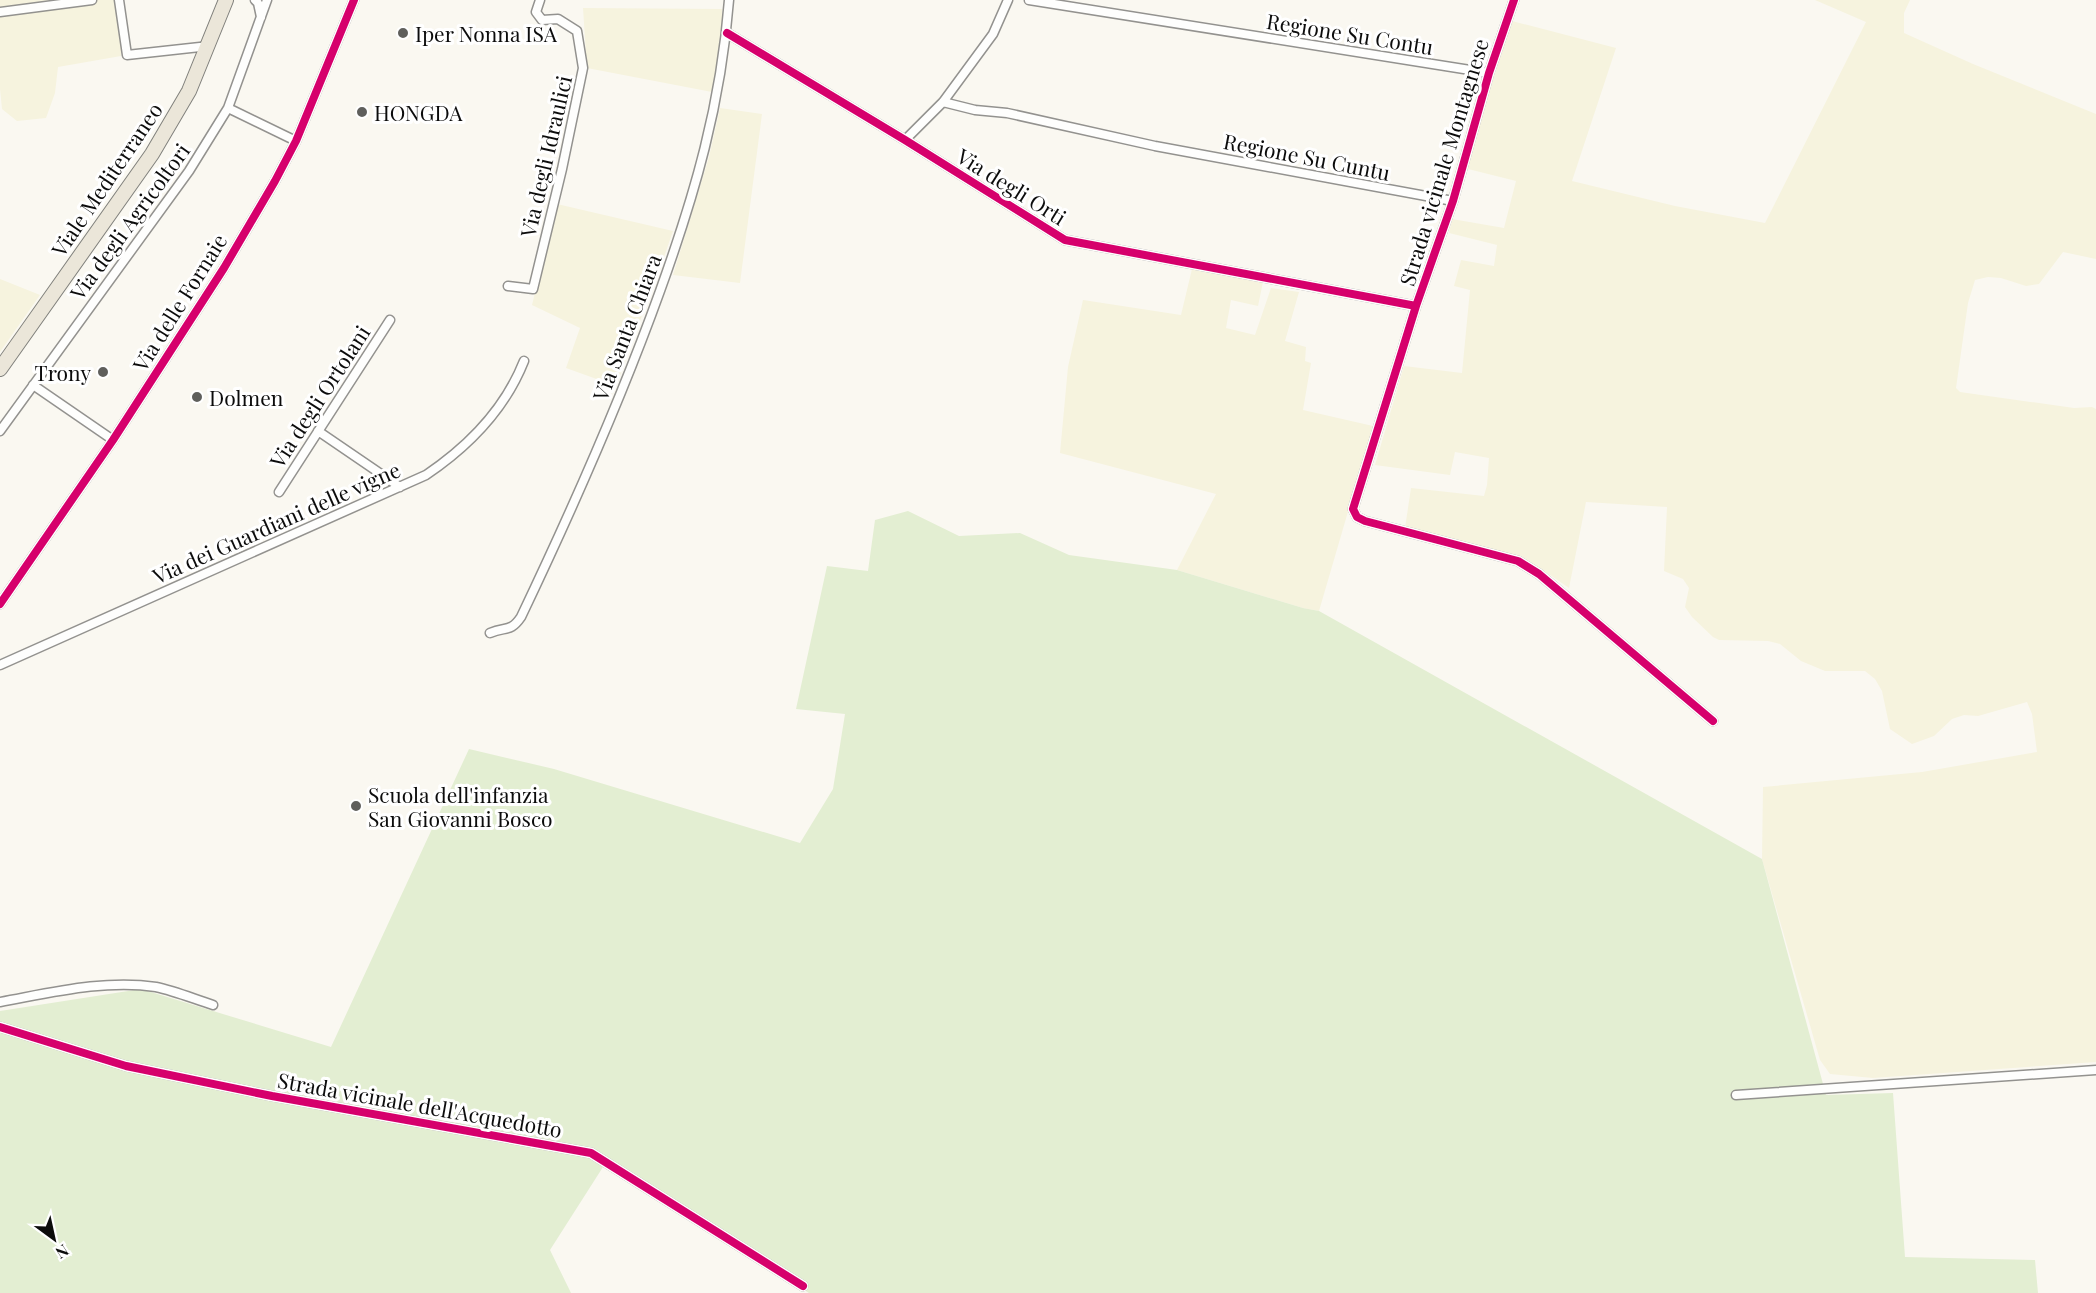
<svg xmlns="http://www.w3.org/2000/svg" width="2096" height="1293" font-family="'Playfair Display',serif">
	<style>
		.farmland { fill: #f6f3de }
		.green { fill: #e3eed2 }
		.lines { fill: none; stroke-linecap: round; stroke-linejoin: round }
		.street-casing { stroke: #93928f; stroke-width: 11 }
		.primary-casing { stroke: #80807c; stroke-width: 16 }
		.street { stroke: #fefefd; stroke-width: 8 }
		.primary { stroke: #ebe6d9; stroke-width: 14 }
		.cycleway-casing { stroke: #fff; stroke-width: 11 }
		.cycleway { stroke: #d6006c; stroke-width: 8 }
		.poi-dot { fill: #5f5f5c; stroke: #fff; stroke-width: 2 }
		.labels { text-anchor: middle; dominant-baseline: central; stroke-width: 6; stroke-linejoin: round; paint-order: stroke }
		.poi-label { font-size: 21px; fill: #0c0c0c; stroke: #fff; text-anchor: start }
		.street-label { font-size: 21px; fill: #0c0c0c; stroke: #fff }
	</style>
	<rect width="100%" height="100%" fill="#faf8f1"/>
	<path class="farmland" d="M0 0H123L121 56 58 67 55 93 46 118 17 121 2 109 0 89Z
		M1815 0H1910L1904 13V33L1973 64 2096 114V259L2063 252 2039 284 2026 286 2001 278 1988 277 1975 280 1968 303 1956 388 1960 392 2074 408 2092 407 2096 409V1062L1873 1078 1830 1074 1820 1060 1762 859 1763 787 1922 772 2037 752 2032 714 2027 702 1978 716 1964 715 1952 719 1934 736 1912 744 1890 729 1882 691 1875 679 1865 671H1825L1801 661 1780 644 1768 641 1719 640 1713 637 1692 617 1685 607 1689 588 1683 579 1664 571 1667 507 1586 502 1569 588 1537 566 1517 557 1405 528 1411 488 1484 496 1487 485 1489 458 1455 452 1450 475 1375 465 1404 366 1462 373 1470 290 1454 286 1461 260 1494 266 1497 245 1449 233 1452 219 1504 228 1516 181 1464 168 1512 21 1616 48 1572 181 1675 206 1765 223 1866 22Z
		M583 8 722 9V36L718 70 712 92 587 68Z
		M720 108 762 114 740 283 673 275 709 157Z
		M557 204 673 231 655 283H645L643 291 648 299 616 386 566 368 580 328 532 305Z
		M1192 269 1263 282 1258 306 1231 300 1226 328 1255 335 1271 288 1299 292 1285 341 1306 347 1305 361 1311 363 1303 410 1373 426 1319 611 1303 608 1177 570 1216 494 1060 453 1068 367 1083 300 1181 315Z
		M0 279 40 295 0 352Z"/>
	<path class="green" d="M908 511 959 536 1020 533 1069 555 1177 570 1303 608 1319 611 1762 859 1826 1095 1893 1093 1905 1257 2035 1260 2038 1293H809L603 1167 550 1250 571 1293H0V1011L141 989 331 1047 469 749 554 769 800 843 833 789 845 714 796 709 827 566 868 571 875 520Z"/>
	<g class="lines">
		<g class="street-casing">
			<path id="street" d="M119 0 127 55 209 46
				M255 0 258 3 261 17
				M1029 0 1489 73
				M1514 0 1489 73 1453 201 1416 306 1353 509 1357 517 1365 521 1518 561 1539 574 1713 721
				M0 12 92 0
				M727 33 905 140 1065 240 1416 306
				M943 102 975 110 1007 113 1155 146 1453 201
				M228 108 296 141
				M905 140 943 102 993 34 1008 0
				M508 286 533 289 562 169 583 68 577 31 558 19 542 20 536 12 540 0
				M33 385 113 440
				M0 431 189 171 228 108 267 0
				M318 431 400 487
				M279 492 390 320
				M0 604 113 440 224 268 275 181 296 141 354 0
				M490 633C506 626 510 633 521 617 572 510 620 402 660 291 695 194 721 104 729 0
				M0 665 426 475C469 446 505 409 524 361
				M0 1002C50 993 105 979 156 987 175 991 194 999 213 1005
				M0 1027 126 1066 272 1096 591 1153 803 1286
				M1736 1095 2096 1070"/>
		</g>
		<g class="primary-casing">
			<path id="primary" d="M0 369 152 154 189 91 226 0"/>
		</g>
		<use href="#street" class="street"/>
		<use href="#primary" class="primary"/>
		<g class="cycleway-casing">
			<path id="cycleway" d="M1514 0 1489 73 1453 201 1416 306 1353 509 1357 517 1365 521 1518 561 1539 574 1713 721
				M727 33 905 140 1065 240 1416 306
				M0 604 113 440 224 268 275 181 296 141 354 0
				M0 1027 126 1066 272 1096 591 1153 803 1286"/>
		</g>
		<use href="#cycleway" class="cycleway"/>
	</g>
	<g class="poi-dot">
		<circle cx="403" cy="33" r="6"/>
		<circle cx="362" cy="112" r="6"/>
		<circle cx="103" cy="372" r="6"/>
		<circle cx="197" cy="397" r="6"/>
		<circle cx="356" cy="806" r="6"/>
	</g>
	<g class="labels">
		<g class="poi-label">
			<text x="415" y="33">Iper Nonna ISA</text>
			<text x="374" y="112">HONGDA</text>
			<text x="91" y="372" text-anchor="end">Trony</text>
			<text x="209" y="397">Dolmen</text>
			<text x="368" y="794">Scuola dell'infanzia<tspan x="368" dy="24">San Giovanni Bosco</tspan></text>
		</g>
		<g class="street-label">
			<text transform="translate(1350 33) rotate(9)">Regione Su Contu</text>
			<text transform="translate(545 156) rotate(-77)">Via degli Idraulici</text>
			<text transform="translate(1307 156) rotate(11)">Regione Su Cuntu</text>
			<text transform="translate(1443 162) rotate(-73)">Strada vicinale Montagnese</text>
			<text transform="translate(106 179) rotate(-56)">Viale Mediterraneo</text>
			<text transform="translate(1012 186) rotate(32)">Via degli Orti</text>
			<text transform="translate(129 221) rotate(-54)">Via degli Agricoltori</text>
			<text transform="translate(179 302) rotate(-58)">Via delle Fornaie</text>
			<text transform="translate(626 327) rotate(-69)">Via Santa Chiara</text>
			<text transform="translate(319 396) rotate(-57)">Via degli Ortolani</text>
			<text transform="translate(276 522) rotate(-24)">Via dei Guardiani delle vigne</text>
			<text transform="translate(420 1104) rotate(10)">Strada vicinale dell'Acquedotto</text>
		</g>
	</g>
	<g transform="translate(54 1239) rotate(147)" stroke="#ffffff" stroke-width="4.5" paint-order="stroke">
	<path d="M0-4.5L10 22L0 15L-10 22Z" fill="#0c0c0c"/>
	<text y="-9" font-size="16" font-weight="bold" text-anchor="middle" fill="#0c0c0c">N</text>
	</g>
</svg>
